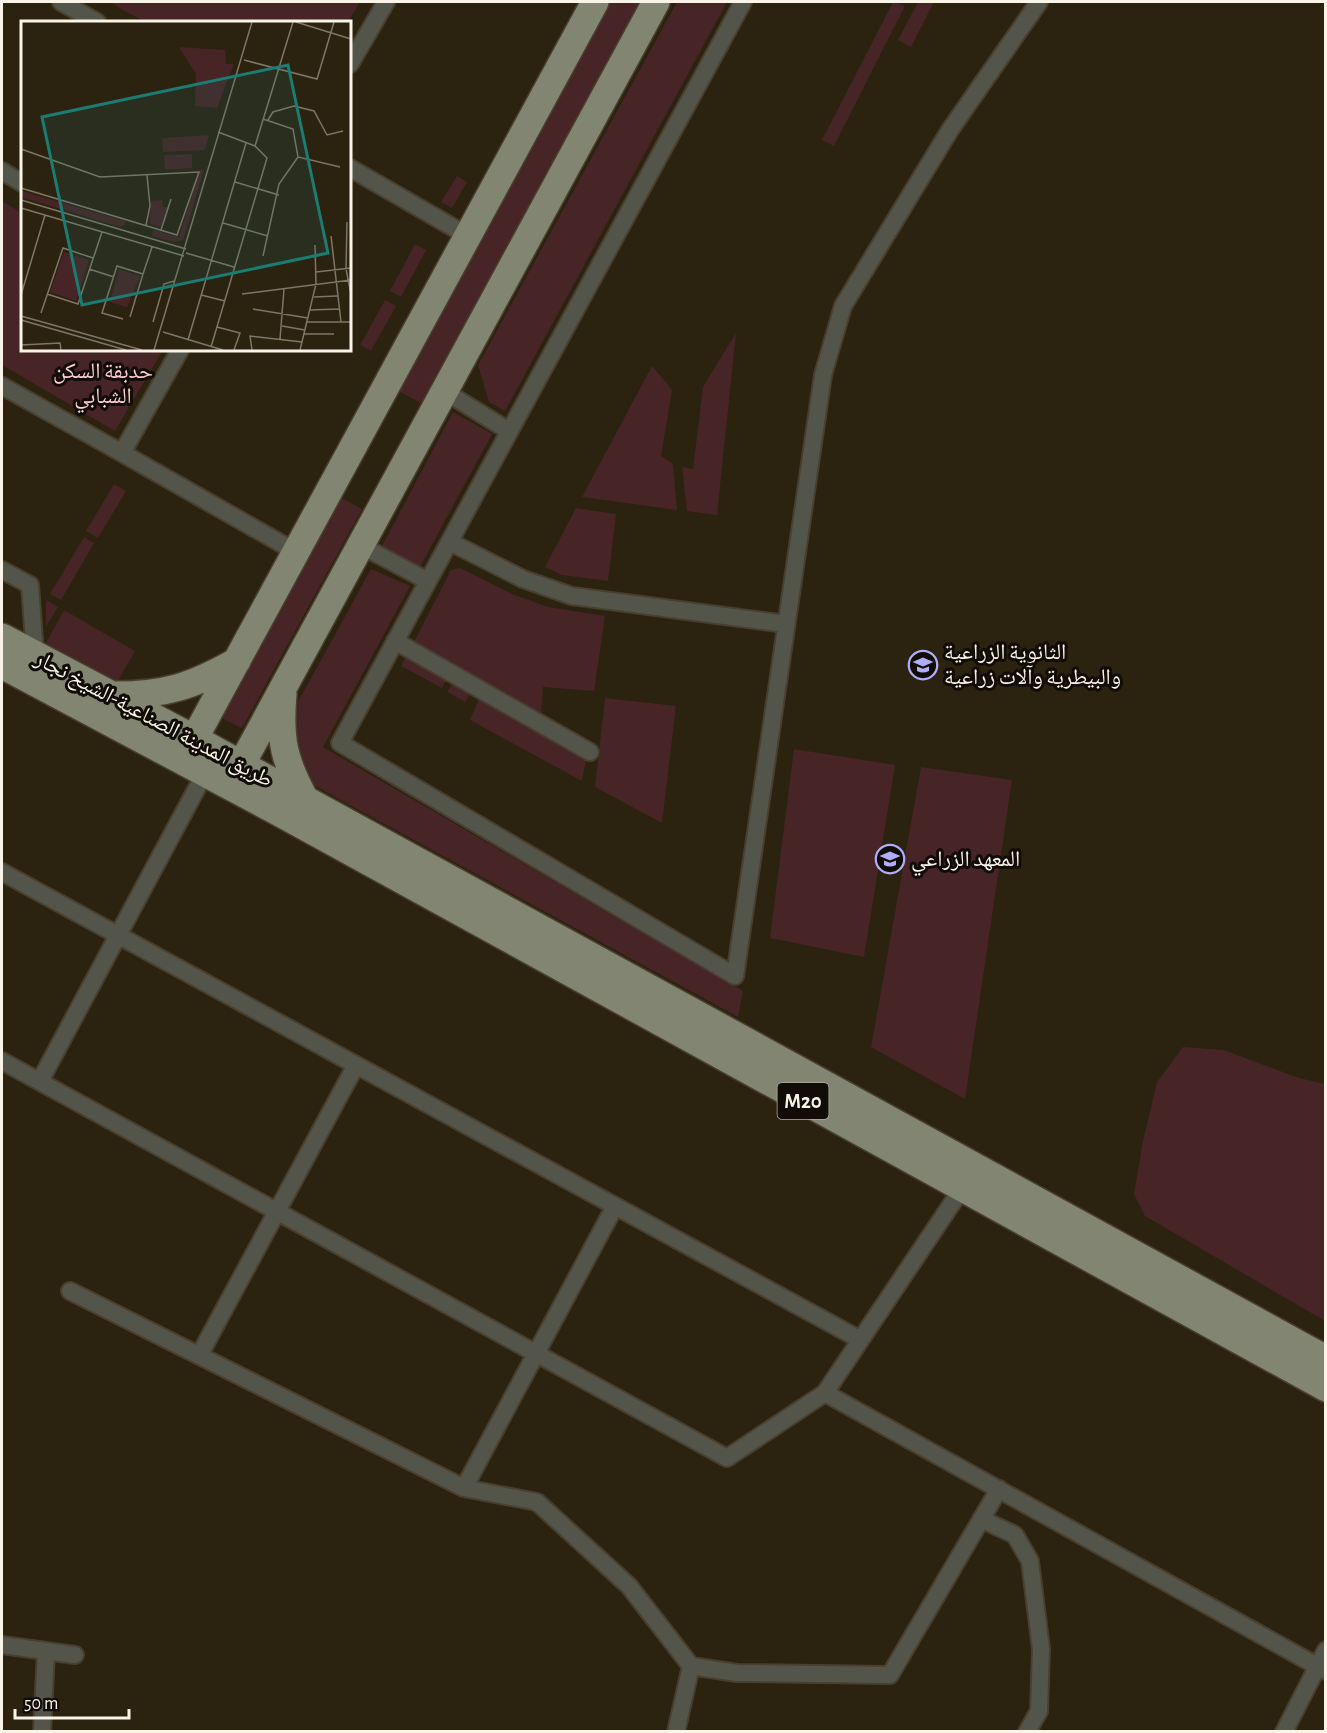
<svg xmlns="http://www.w3.org/2000/svg" width="1327" height="1733" font-family="'Alegreya Sans','Noto Naskh Arabic',sans-serif">
	<style>
		.green { fill: #472425 }
		.lines { fill: none; stroke-linecap: round; stroke-linejoin: round }
		.street-casing { stroke: #493f2e; stroke-width: 20 }
		.primary-casing { stroke: #493f2e; stroke-width: 30 }
		.street { stroke: #53554b; stroke-width: 16 }
		.primary { stroke: #828571; stroke-width: 27 }
		.labels { text-anchor: middle; dominant-baseline: central; stroke-width: 6; stroke-linejoin: round; paint-order: stroke }
		.shield { fill: #110c05; stroke: #b4aea4; stroke-width: 1.5 }
		.shield-label { font-size: 21px; font-weight: bold; fill: #faf4e8 }
		.park-label { font-size: 22px; fill: #fed0d0; stroke: #110c05 }
		.poi-label { font-size: 22px; fill: #faf4e8; stroke: #110c05; text-anchor: start }
		.street-label { font-size: 22px; fill: #faf4e8; stroke: #110c05 }
		.inset-road { fill: none; stroke: #7e7666; stroke-width: 1.5 }
		.view { fill: #1b7c74; fill-opacity: 0.15; stroke: #1b7c74; stroke-width: 3 }
		.inset-edge { fill: none; stroke: #faf4e8; stroke-width: 3 }
	</style>
	<rect width="100%" height="100%" fill="#2c2210"/>
	<path class="green" d="M109 2H360L348 22H145Z
		M610 2H640L421 403 398 391Z
		M677 2H727L505 411 489 402 478 365Z
		M893 2 905 6 834 146 822 140Z
		M918 2H934L911 47 898 40Z
		M457 176 467 182 452 208 441 202Z
		M2 201 22 213V350H163L115 431 2 365Z
		M415 244 426 250 401 297 390 291Z
		M385 300 396 306 371 351 360 345Z
		M736 333 717 515 687 511 682 467 693 469 703 387Z
		M652 366 672 390 661 456 673 464 677 510 582 497Z
		M453 412 492 434 420 567 382 546Z
		M114 484 126 491 98 538 86 531Z
		M340 497 362 509 242 728 221 718Z
		M576 508 616 514 608 581 562 575 545 567Z
		M84 537 94 543 61 600 50 594Z
		M460 568 512 594 548 607 605 616 594 691 543 687 541 716 413 644 451 570Z
		M371 569 410 586 323 747 743 991 738 1017 293 774 294 709Z
		M46 600 58 607 46 627Z
		M64 610 135 651 116 684 46 643Z
		M406 656 447 679 442 688 401 666Z
		M453 683 471 693 465 702 447 692Z
		M480 697 587 755 582 781 470 720Z
		M605 698 676 706 662 823 595 787Z
		M794 749 895 765 864 957 770 938Z
		M921 767 1012 780 965 1099 871 1047Z
		M1183 1047 1224 1050 1299 1078 1325 1084V1321L1145 1216 1134 1194 1142 1146 1157 1082Z"/>
	<g class="lines">
		<g class="street-casing">
			<path id="street" d="M61 2 97 22
				M743 2 340 743 735 976 823 375 843 306 950 130 1039 2
				M350 64 386 2
				M350 168 468 236
				M2 171 22 183
				M180 350 122 453 296 552
				M2 386 122 453
				M444 391 509 431
				M450 542 523 579 572 596 786 624
				M360 545 428 581
				M2 570 30 585 35 655
				M395 641 590 752
				M2 872 859 1339
				M2 1061 727 1458 825 1393 967 1181
				M40 1081 205 773
				M70 1291 464 1488 537 1502 629 1586 691 1666
				M200 1354 356 1065
				M825 1393 1326 1671
				M464 1488 615 1206
				M981 1519 1015 1535 1030 1561 1041 1649 1039 1711 1027 1732
				M2 1645 75 1655
				M42 1732 46 1651
				M676 1732 691 1666 737 1673 890 1675 999 1489
				M1284 1732 1326 1650"/>
		</g>
		<g class="primary-casing">
			<path id="primary" d="M2 637 195 739 1326 1359
				M2 665 280 813 1326 1388
				M283 694C279 740 284 761 306 801
				M115 695C166 695 193 686 237 661
				M186 754 595 2
				M233 780 656 2"/>
		</g>
		<use href="#street" class="street"/>
		<use href="#primary" class="primary"/>
	</g>
	<defs>
		<g id="school-ring" transform="scale(1.5)"><circle r="9.5" fill="#110c05" stroke="#aeaefa" stroke-width="1.5"/><path d="M0-5L7-2L0 1L-7-2ZM-4 1L0 2.5L4 1V4Q0 6-4 4Z" fill="#aeaefa"/></g>
		<g id="university-ring" transform="scale(1.5)"><circle r="9.5" fill="#110c05" stroke="#aeaefa" stroke-width="1.5"/><path d="M0-5L7-2L0 1L-7-2ZM-4 1L0 2.5L4 1V4Q0 6-4 4Z" fill="#aeaefa"/></g>
	</defs>
	<g fill-rule="evenodd">
		<use href="#school-ring" x="923" y="665"/>
		<use href="#university-ring" x="890" y="859"/>
	</g>
	<g class="labels">
		<rect class="shield" x="777.5" y="1083" width="51" height="36" rx="4.5"/>
		<g class="shield-label">
			<text x="803" y="1101">M20</text>
		</g>
		<g class="park-label">
			<text x="103" y="371">حدبقة السكن<tspan x="103" dy="25">الشبابي</tspan></text>
		</g>
		<g class="poi-label">
			<text x="944" y="652">الثانوية الزراعية<tspan x="944" dy="25">والبيطرية وآلات زراعية</tspan></text>
			<text x="911" y="859">المعهد الزراعي</text>
		</g>
		<g class="street-label">
			<text transform="translate(154 719) rotate(28)">طريق المدينة الصناعية-الشيخ نجار</text>
		</g>
	</g>
	<g transform="translate(21 21)">
		<rect width="330" height="330" fill="#2c2210"/>
		<path d="M158 26 204 29 205 43H213L196 87 174 85 175 53ZM188 114 184 129 142 131 141 117ZM171 133V147L144 149 143 134ZM179 149H183L162 219 153 221 131 215 132 209 158 216ZM0 170 104 200V203L99 206 0 176ZM141 179 142 186H147L140 206 129 203 130 180ZM43 231 68 239 55 280 29 271ZM98 248 119 255 106 286 89 281Z" fill="#472425"/>
		<path class="inset-road" d="M275 1 330 18M223 39 296 58 313 1M242 98 272 108 277 136 319 146M247 99 252 91 273 85 293 90 306 114 322 110M234 125 272 1M0 128 79 156 178 151 156 214 0 167M214 161 258 174M0 179 165 228M0 187 163 235M326 201 325 248 330 273M202 202 247 215M125 204 129 185 126 154M140 209 150 178M310 215 320 301M165 232 213 246M242 235 258 163 277 136M68 248 93 256M295 251 330 247M26 273 57 283 81 211M221 273 330 259M0 274 24 194M180 274 204 280M293 276 316 275M232 288 287 297M289 289 318 288M20 292 42 227 72 237M0 295 121 329M109 296 122 253M102 298 81 292 96 245 122 253 131 226M0 299 105 329M132 301 143 263 153 260M286 301H330M261 305 284 309M196 306 219 312 213 329M142 311 202 329M283 313H313M259 318 263 268M167 319 225 122M0 324 39 322 40 329M190 326 246 137 234 125 197 111M133 329 231 1M231 329 229 315 281 321M279 329 295 263 294 224"/>
		<path class="view" d="M267 44 307 232 61 284 21 96Z"/>
		<rect width="330" height="330" class="inset-edge"/>
	</g>
	<rect width="1327" height="1733" fill="none" stroke="#faf4e8" stroke-width="6"/>
	<path d="M15 1709v9h114v-9" fill="none" stroke="#faf4e8" stroke-width="3"/>
	<text x="24" y="1709" font-size="18" fill="#faf4e8" stroke="#110c05" stroke-width="4.5" paint-order="stroke">50 m</text>
</svg>
